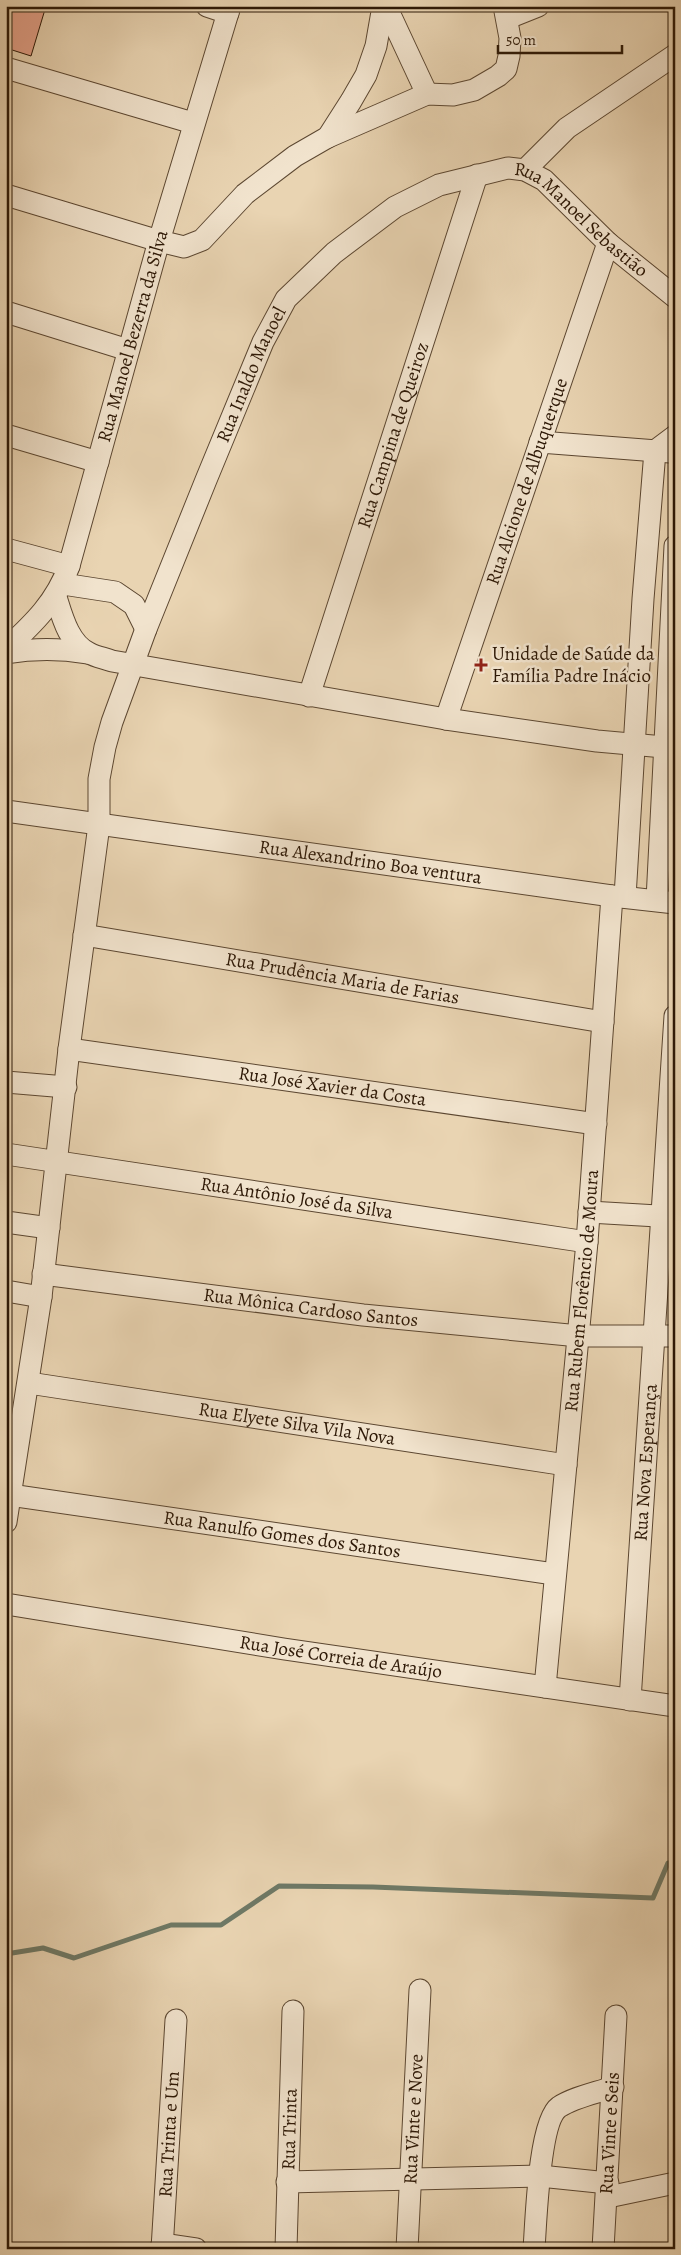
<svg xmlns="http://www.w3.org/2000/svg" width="681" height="2255" font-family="Alegreya,serif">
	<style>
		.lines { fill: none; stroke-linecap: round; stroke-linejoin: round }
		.stream { stroke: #6e7966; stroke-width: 5 }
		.building { fill: #e5a28a; stroke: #2d1806 }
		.minor-casing { stroke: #5c4731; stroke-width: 23 }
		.minor { stroke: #f1e3cd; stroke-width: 21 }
		.poi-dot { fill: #8f2418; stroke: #f1e3cd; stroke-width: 2 }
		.labels { text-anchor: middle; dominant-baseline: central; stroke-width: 5; stroke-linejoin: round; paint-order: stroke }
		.street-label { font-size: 19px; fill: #2d1806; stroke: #f1e3cd }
		.poi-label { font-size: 19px; fill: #2d1806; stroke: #f1e3cd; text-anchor: start }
	</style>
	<rect width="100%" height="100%" fill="#e9d4b2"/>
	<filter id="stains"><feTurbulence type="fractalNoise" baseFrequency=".004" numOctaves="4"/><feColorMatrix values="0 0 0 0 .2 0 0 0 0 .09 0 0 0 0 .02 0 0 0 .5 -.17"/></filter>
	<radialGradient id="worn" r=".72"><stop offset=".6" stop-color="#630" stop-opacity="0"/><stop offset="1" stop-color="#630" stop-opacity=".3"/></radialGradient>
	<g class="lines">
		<path class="stream" d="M6 1954 43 1948 74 1958 171 1925H221L279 1886 373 1887 653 1898 668 1863 675 1864"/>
	</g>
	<path class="building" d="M12 6H46L31 56 6 48V25Z"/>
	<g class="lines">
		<g class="minor-casing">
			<g id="minor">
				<path d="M207 6 228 13"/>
				<path d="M386 6 427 94"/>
				<path d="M508 18 538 6"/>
				<path d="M6 68 193 123"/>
				<path d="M328 137 427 94 453 95 474 90 498 76 506 69 509 56 510 38 504 6"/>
				<path d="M525 170 567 128 675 55"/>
				<path d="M6 195 159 241 184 247 202 240 245 194 295 156 328 137 351 101 366 75 376 46 383 6"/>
				<path d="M6 312 128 350"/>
				<path d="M6 435 98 462"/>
				<path d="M540 442 670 452"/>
				<path d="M6 549 69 566"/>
				<path d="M63 584 115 592 134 605 146 629"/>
				<path d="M56 597C62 616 69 644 89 653 96 657 104 658 112 661L446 719 597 741 675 748"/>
				<path id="s1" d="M6 649C34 623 56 602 69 566L159 241 230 6"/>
				<path d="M6 653C35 648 59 648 87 653"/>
				<path id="s2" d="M309 696 477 175"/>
				<path id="s3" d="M446 719 608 243"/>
				<path id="s4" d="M6 811 612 896 675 903"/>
				<path d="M625 897 643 599 655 451 675 436"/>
				<path d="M657 900 675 546"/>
				<path id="s5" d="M84 935 603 1022"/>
				<path id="s6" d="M69 1049 596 1124"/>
				<path d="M6 1082 66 1087"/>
				<path id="s7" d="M6 1154 587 1242"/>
				<path d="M589 1212 675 1217"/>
				<path d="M6 1222 49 1228"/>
				<path id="s8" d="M43 1274 363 1315 579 1336H675"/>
				<path d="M6 1291 41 1297"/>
				<path id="s9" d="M29 1383 566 1465"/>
				<path id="s10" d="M10 1495 554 1574"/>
				<path id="s11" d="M6 1522 41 1297 69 1049 99 825V779L105 747 112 722 146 629 206 480 263 342 286 299 334 253 395 207 439 185 508 168 525 170 544 180 608 243 675 297"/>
				<path id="s12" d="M6 1604 284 1649 675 1706"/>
				<path id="s13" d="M545 1687 587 1242 612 896"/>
				<path id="s14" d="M630 1700 675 1016"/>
				<path d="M287 2182 540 2176 608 2183"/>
				<path d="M608 2197 675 2183"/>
				<path d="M162 2244 196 2249"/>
				<path id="s15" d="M162 2249 176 2020"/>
				<path id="s16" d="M286 2249 293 2011"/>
				<path id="s17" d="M407 2249 420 1990"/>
				<path d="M534 2249C536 2222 539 2121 559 2107 574 2097 596 2093 613 2087"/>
				<path id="s18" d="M603 2249 616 2016"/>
			</g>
		</g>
		<use href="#minor" class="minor"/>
	</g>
	<path class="poi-dot" d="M478.5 657.5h5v5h5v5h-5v5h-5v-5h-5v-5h5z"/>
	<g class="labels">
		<g class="street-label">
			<text stroke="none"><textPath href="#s11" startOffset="1620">Rua Manoel Sebastião</textPath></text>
			<text stroke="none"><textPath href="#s1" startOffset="344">Rua Manoel Bezerra da Silva</textPath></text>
			<text stroke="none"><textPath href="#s11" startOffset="1182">Rua Inaldo Manoel</textPath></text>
			<text stroke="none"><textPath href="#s2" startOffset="274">Rua Campina de Queiroz</textPath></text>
			<text stroke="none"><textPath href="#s3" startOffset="251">Rua Alcione de Albuquerque</textPath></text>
			<text stroke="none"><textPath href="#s4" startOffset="368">Rua Alexandrino Boa ventura</textPath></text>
			<text stroke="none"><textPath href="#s5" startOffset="262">Rua Prudência Maria de Farias</textPath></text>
			<text stroke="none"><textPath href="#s6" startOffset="266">Rua José Xavier da Costa</textPath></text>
			<text stroke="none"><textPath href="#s7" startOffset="294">Rua Antônio José da Silva</textPath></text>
			<text stroke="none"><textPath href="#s13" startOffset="398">Rua Rubem Florêncio de Moura</textPath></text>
			<text stroke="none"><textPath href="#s8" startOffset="270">Rua Mônica Cardoso Santos</textPath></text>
			<text stroke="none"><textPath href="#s9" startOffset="271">Rua Elyete Silva Vila Nova</textPath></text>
			<text stroke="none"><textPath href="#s14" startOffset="238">Rua Nova Esperança</textPath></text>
			<text stroke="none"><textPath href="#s10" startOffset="275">Rua Ranulfo Gomes dos Santos</textPath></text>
			<text stroke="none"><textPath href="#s12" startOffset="339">Rua José Correia de Araújo</textPath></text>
			<text stroke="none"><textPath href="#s17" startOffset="130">Rua Vinte e Nove</textPath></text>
			<text stroke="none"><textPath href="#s16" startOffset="120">Rua Trinta</textPath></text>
			<text stroke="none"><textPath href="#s18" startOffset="116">Rua Vinte e Seis</textPath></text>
			<text stroke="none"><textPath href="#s15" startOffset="115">Rua Trinta e Um</textPath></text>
		</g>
		<g class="poi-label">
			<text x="492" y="654">Unidade de Saúde da<tspan x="492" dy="22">Família Padre Inácio</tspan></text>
		</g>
	</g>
	<rect width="681" height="2255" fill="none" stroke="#e9d4b2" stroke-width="25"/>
	<rect x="8" y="8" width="666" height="2240" fill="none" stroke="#2d1806" stroke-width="2.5"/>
	<rect x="12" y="12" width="656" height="2230" fill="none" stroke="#2d1806"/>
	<path d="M498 45v8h124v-8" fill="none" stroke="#2d1806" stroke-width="2.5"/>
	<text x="506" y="45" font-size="15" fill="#2d1806" stroke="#f1e3cd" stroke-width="4" paint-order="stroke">50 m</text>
	<rect width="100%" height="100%" filter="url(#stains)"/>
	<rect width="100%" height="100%" fill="url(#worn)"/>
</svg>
